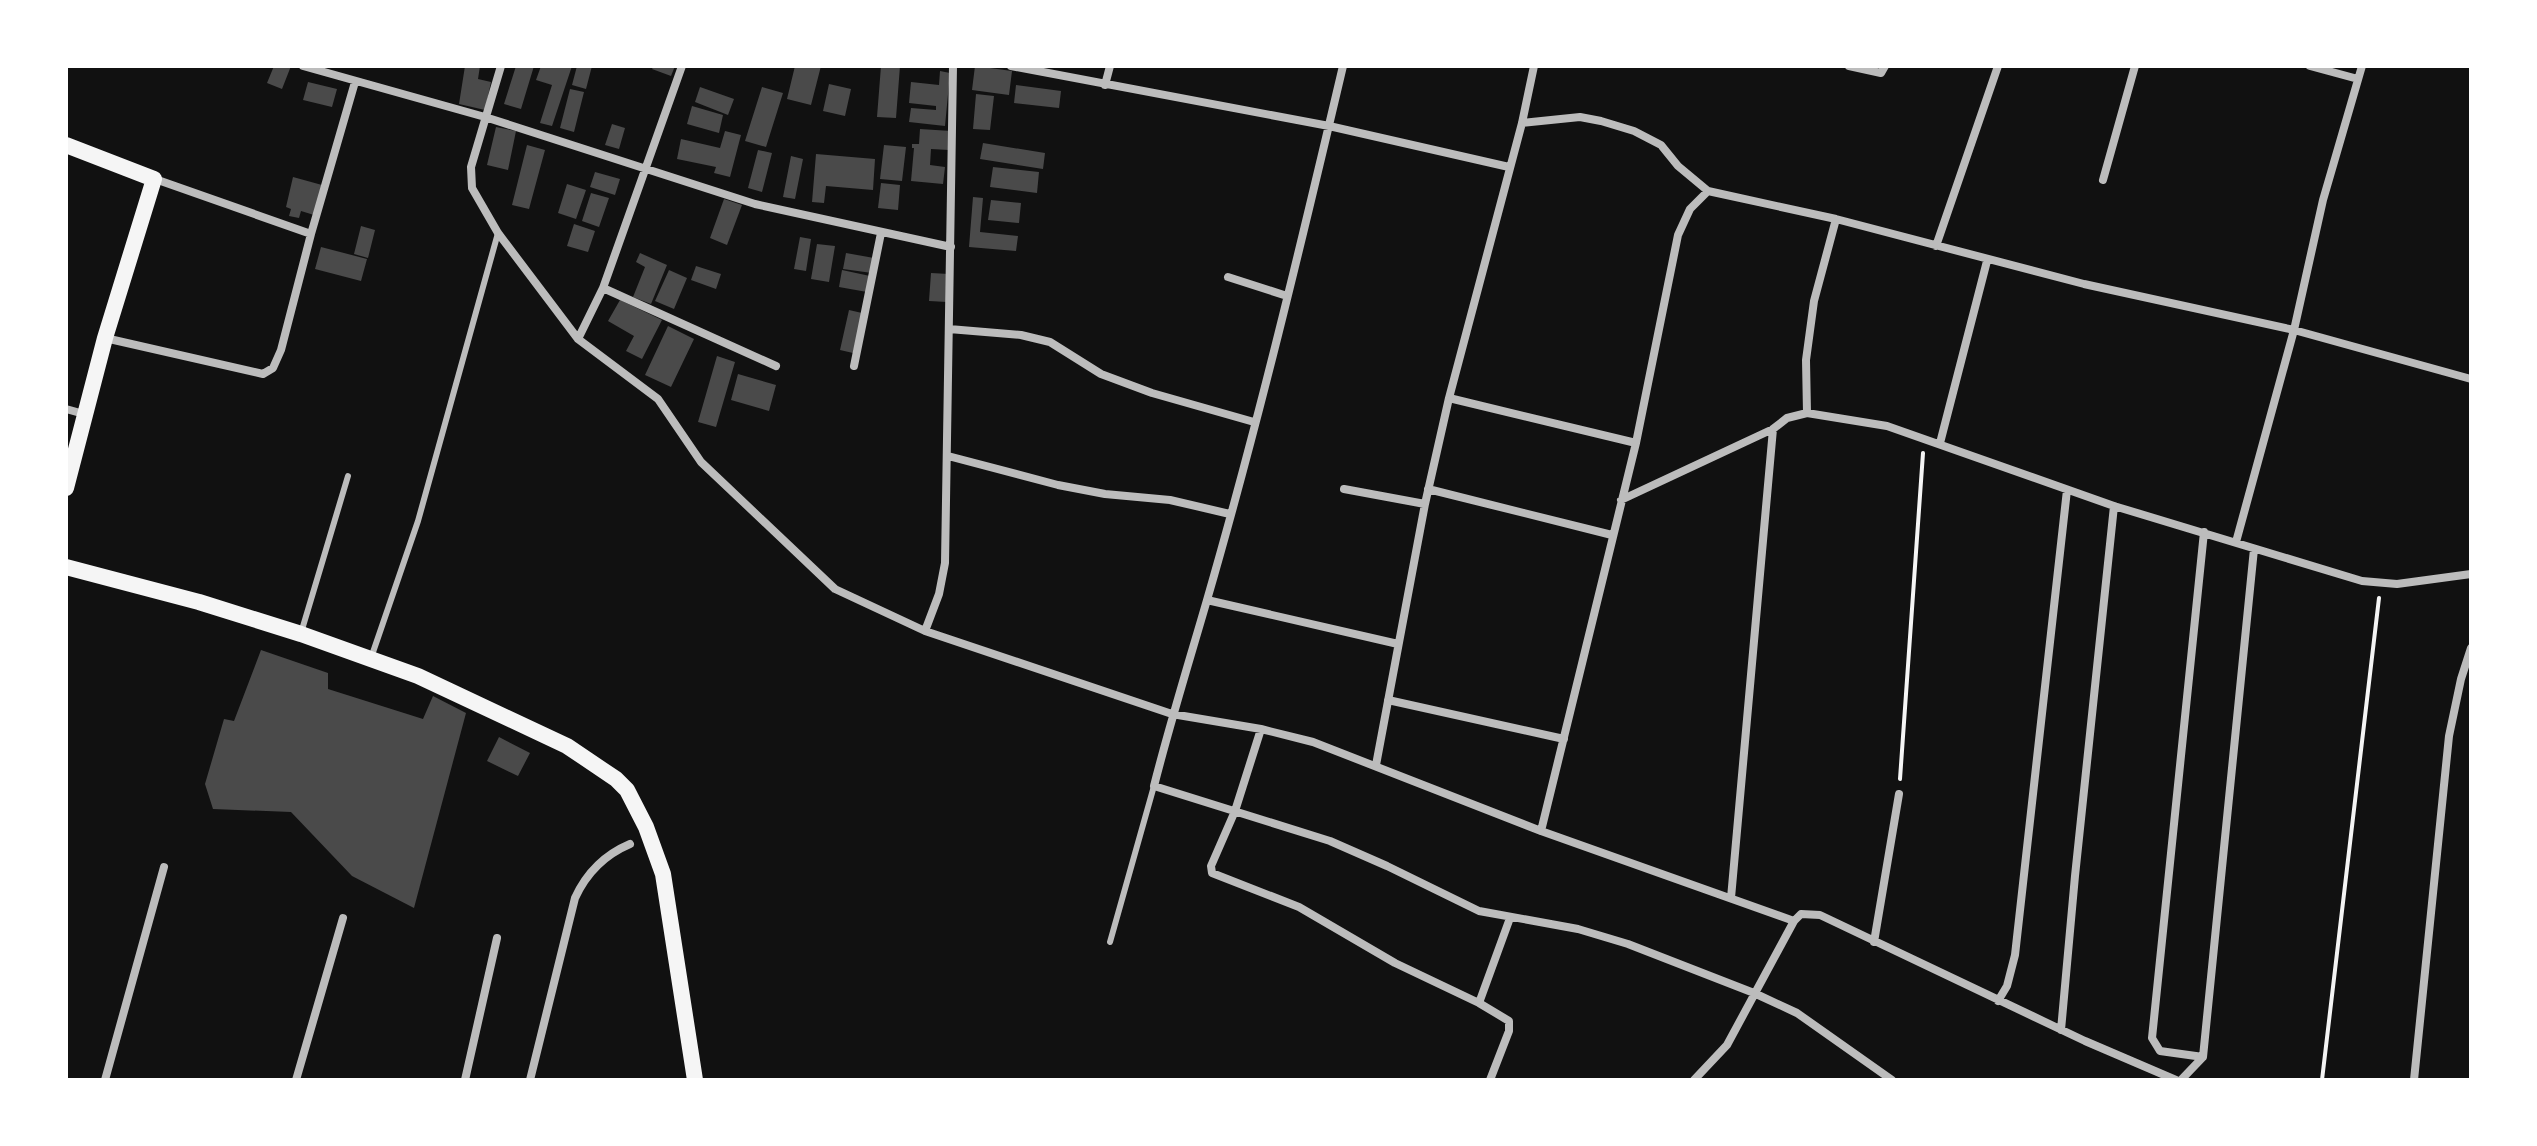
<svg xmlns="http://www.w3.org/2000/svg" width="2537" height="1146" font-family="Barlow,sans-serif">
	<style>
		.building { fill: #4a4a4a }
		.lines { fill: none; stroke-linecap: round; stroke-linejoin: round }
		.path { stroke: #f5f5f5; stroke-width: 4 }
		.service { stroke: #bcbcbc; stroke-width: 6 }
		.minor { stroke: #bcbcbc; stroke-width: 8 }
		.secondary { stroke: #f5f5f5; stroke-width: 16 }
	</style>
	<rect width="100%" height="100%" fill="#111"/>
	<path class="building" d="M274 66H291L282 89 267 83Z
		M465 66H480L478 79 491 82 485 110 459 104Z
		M516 66H534L521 109 504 104Z
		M541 66H572L552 126 540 123 552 85 536 80Z
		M577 66H592L586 89 572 85Z
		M654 66H675L671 76 652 69Z
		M795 66H821L811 105 787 99Z
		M881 66H900L896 118 877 117Z
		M975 66 1012 71 1009 95 972 90Z
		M940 71 950 73 945 126 909 122 911 108 936 110V106L909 103 911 82 939 85Z
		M308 82 337 89 332 107 303 100Z
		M829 84 851 89 845 116 823 111Z
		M1016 85 1061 91 1059 108 1014 103Z
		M700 87 734 99 728 115 695 102Z
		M762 87 783 93 766 147 745 141Z
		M570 89 584 92 574 132 560 128Z
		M976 94 994 96 990 130 973 129Z
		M692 106 723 115 719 133 687 124Z
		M612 124 625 128 619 149 605 145Z
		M496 127 516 131 508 170 487 165Z
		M920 129 951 131 949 150 931 149 930 165 945 167 943 184 911 181 914 148H912V144H919Z
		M725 131 741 135 730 177 714 173 716 167 677 159 681 139 720 148Z
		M983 143 1045 153 1043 169 980 159Z
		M527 145 545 150 529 209 512 205Z
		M884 145 906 147 902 181 880 179Z
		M758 150 772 153 762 192 748 188Z
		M816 154 875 159 873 190 826 186 824 203 812 202Z
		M791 156 803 159 795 199 783 197Z
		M993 167 1039 172 1037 193 990 187Z
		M595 172 620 179 615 195 590 187Z
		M293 177 322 185 314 215 301 211 299 218 289 216 291 209 286 207Z
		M881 183 900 185 898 210 878 208Z
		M567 184 586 190 576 219 558 213Z
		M591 193 609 198 599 227 582 221Z
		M973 197 983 198 980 232 1018 236 1016 251 969 247Z
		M724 199 742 205 727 245 710 238Z
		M991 200 1021 203 1019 223 988 220Z
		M574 224 595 231 588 252 567 246Z
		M361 226 375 230 368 258 354 254Z
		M800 237 811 239 806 271 794 269Z
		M817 244 835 246 829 282 811 279Z
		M321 247 367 259 361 281 315 269Z
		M640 253 667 265 651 304 633 297 645 267 636 262Z
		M846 253 874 258 872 273 843 269Z
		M696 266 721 274 716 289 691 280Z
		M669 270 687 278 674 309 655 301Z
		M842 270 870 276 867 292 839 287Z
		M931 273 949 274 947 302 929 301Z
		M620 300 662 320 642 359 626 351 634 336 608 321Z
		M849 310 862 313 853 353 840 350Z
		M668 326 694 339 671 387 645 375Z
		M717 356 735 362 716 427 698 422Z
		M738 374 776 385 769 411 731 400Z
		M261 650 328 673V689L423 719 433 696 466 713 414 908 352 876 291 812 213 809 205 784 224 719 234 721Z
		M499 737 530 753 518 776 487 761Z"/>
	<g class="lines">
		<path class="path" d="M1900 779 1923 453
			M2322 1080 2379 598"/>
		<path class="service" d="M301 633 348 476
			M371 658 418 521 498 233
			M1110 942 1154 786"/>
		<path class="minor" d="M303 66 485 117 755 204 951 247
			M501 66 471 167 472 188 498 233 578 339 658 399 701 462 835 589 925 631 1172 714 1261 729 1313 742 1541 831 1794 921 1801 914 1820 915 2085 1041 2176 1080
			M1011 66 1329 126 1509 167
			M1343 66C1301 244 1258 424 1207 600 1189 662 1170 723 1154 786L1330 841 1387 866 1479 911 1578 929 1628 944 1754 993 1797 1013 1892 1080
			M1849 66 1881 73 1885 66
			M2310 66 2358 79
			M1105 85 1110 66
			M1522 123 1580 117 1601 121 1634 131 1661 145 1678 166 1708 191 1836 219 2084 284 2294 330 2471 379
			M2103 180 2135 66
			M311 234 355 82
			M1936 246 1998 66
			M1228 277 1287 296
			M603 288 776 366
			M949 329 1021 335 1050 342 1101 374 1152 393 1254 422
			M105 338 263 374 273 368 281 350 311 234 155 179
			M578 339 603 288 682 66
			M854 366 881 233
			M1449 398 1636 443
			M66 409 84 414
			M1807 413 1806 360 1814 301 1836 219
			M1940 443 1987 261
			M948 456 1058 485 1105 494 1170 500 1230 514
			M1344 489 1425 504
			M1428 489 1612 535
			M1621 500 1773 429 1787 418 1807 413 1887 426 2114 506 2362 581 2397 584 2471 574
			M2236 542 2294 330 2323 200 2362 66
			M1207 600 1398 644
			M925 631 939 594 945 563 953 66
			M1388 700 1564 739
			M1261 729 1235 811 1211 866 1212 873 1299 907 1395 963 1479 1003 1509 1021V1031L1490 1080
			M1376 765 1425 504 1449 398 1522 123 1534 66
			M1541 831 1636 443 1678 235 1690 209 1708 191
			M1731 898 1773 429
			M1874 942 1899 794
			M1998 1001 2007 986 2015 955 2067 490
			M1479 1003 1510 918
			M2061 1030 2075 876 2114 506
			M2203 1057 2160 1051 2152 1038 2204 532
			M105 1080 164 867
			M296 1080 343 918
			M465 1080 497 938
			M530 1080 575 898C586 874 604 855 630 844
			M1694 1080 1727 1045 1794 921
			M2181 1080 2203 1057 2254 549
			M2414 1080 2449 736 2461 679 2471 648"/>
		<path class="secondary" d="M66 145 154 179 105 338 66 488
			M66 567 199 602 301 634 418 676 567 746 616 779 627 790 646 827 663 874 695 1080"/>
	</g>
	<rect width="2537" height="1146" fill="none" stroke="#ffffff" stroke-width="136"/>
</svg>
